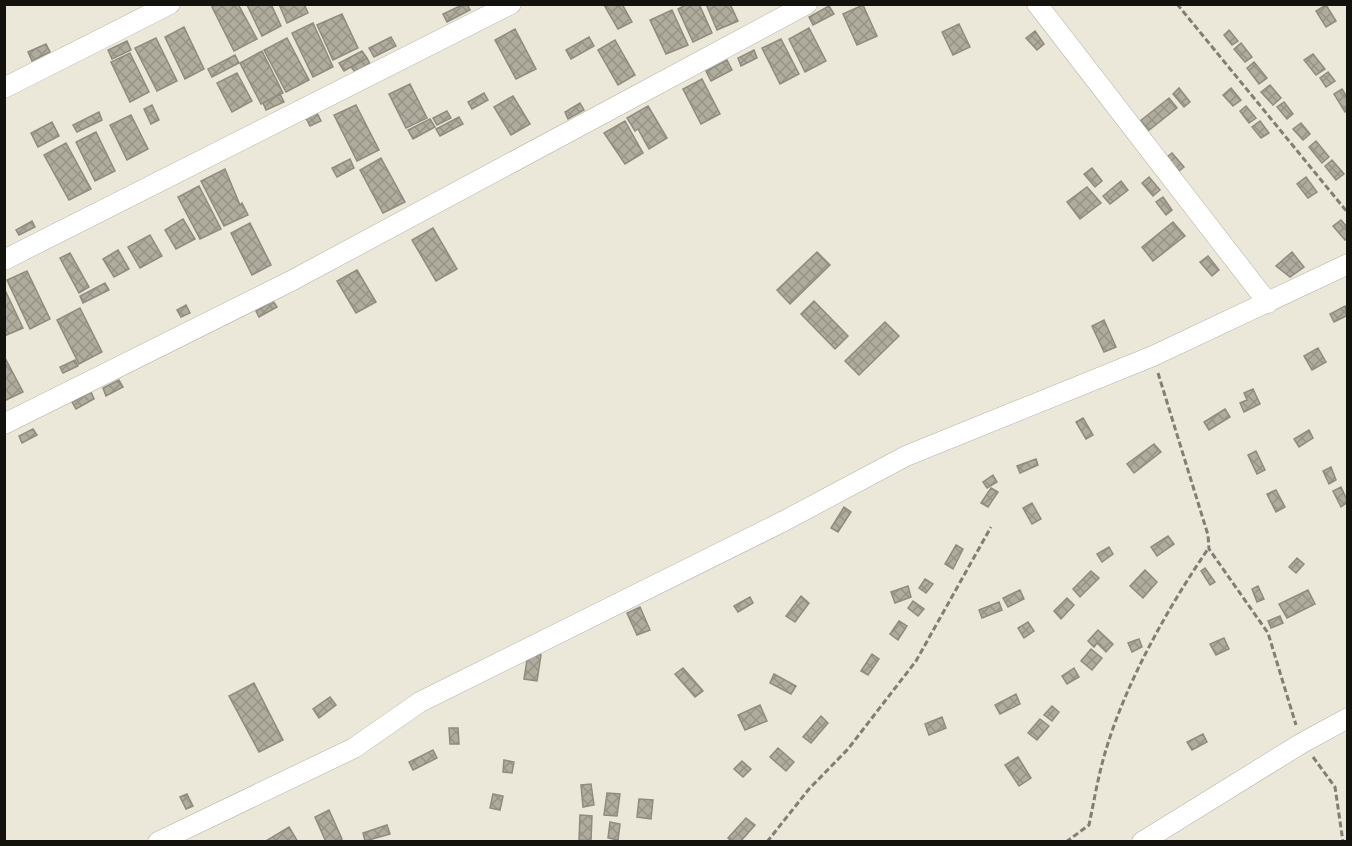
<svg xmlns="http://www.w3.org/2000/svg" width="1352" height="846" font-family="Commissioner,sans-serif">
	<style>
		.building { fill: url(#building-cross-hatch); stroke: #8f8b7e; stroke-width: 1.5 }
		.lines { fill: none; stroke-linecap: round; stroke-linejoin: round }
		.street-casing { stroke: #b6b2a4; stroke-width: 21 }
		.path { stroke: #817f75; stroke-width: 3; stroke-dasharray: 6 3; stroke-linecap: butt }
		.street { stroke: #fff; stroke-width: 20 }
	</style>
	<defs>
		<pattern id="building-cross-hatch" width="8" height="8" patternUnits="userSpaceOnUse" patternTransform="scale(1.5)"><rect width="8" height="8" fill="#afab9d"/><path d="M0 0l8 8M0 8l8-8" fill="none" stroke="#969286"/></pattern>
	</defs>
	<rect width="100%" height="100%" fill="#ebe7d9"/>
	<path class="building" d="M216 4H238L257 39 234 51 212 7Z
		M271 4 281 26 262 36 247 5Z
		M279 4H304L308 13 287 23Z
		M464 4H467L470 10 447 22 443 14Z
		M622 4 632 22 618 29 604 5Z
		M687 4H699L712 33 693 42 678 9Z
		M706 4H730L738 21 717 30Z
		M863 5 877 36 857 45 843 14Z
		M1326 5 1336 21 1326 27 1316 11Z
		M829 6 834 14 813 25 809 17Z
		M672 10 688 45 666 54 650 20Z
		M342 14 358 48 333 60 317 25Z
		M313 23 333 67 313 77 292 33Z
		M959 24 970 47 953 55 942 32Z
		M184 27 204 69 185 79 165 37Z
		M809 28 826 61 805 72 789 39Z
		M515 29 536 69 516 79 495 40Z
		M1229 30 1238 41 1232 45 1224 35Z
		M1035 31 1044 44 1037 50 1026 38Z
		M391 37 396 46 374 57 369 48Z
		M589 37 594 46 571 59 566 50Z
		M156 38 177 81 157 91 135 48Z
		M287 38 309 80 286 92 264 50Z
		M781 39 799 74 780 84 762 48Z
		M615 40 635 75 618 85 598 50Z
		M127 41 131 50 112 59 108 50Z
		M1241 43 1252 57 1245 62 1234 49Z
		M46 44 50 52 32 61 28 52Z
		M754 50 757 58 741 66 738 58Z
		M262 51 283 93 261 104 240 63Z
		M362 51 367 58 344 71 339 63Z
		M130 53 149 92 130 102 111 62Z
		M1313 54 1325 69 1316 75 1304 60Z
		M235 55 239 63 212 77 208 69Z
		M367 58 370 64 355 72 351 67Z
		M727 60 732 70 711 81 706 71Z
		M1254 62 1267 78 1259 84 1247 68Z
		M1328 72 1335 81 1326 87 1320 78Z
		M237 73 252 101 232 112 217 83Z
		M702 79 720 114 701 124 683 89Z
		M410 84 427 118 406 128 389 94Z
		M1270 85 1281 98 1273 105 1261 92Z
		M1179 88 1190 102 1184 107 1173 94Z
		M1231 88 1241 100 1233 106 1223 95Z
		M1342 89 1348 99V110L1345 112 1334 94Z
		M484 93 488 100 472 109 468 102Z
		M280 94 284 102 266 110 263 103Z
		M513 96 530 124 511 135 494 107Z
		M1169 98 1177 108 1148 131 1140 121Z
		M1284 102 1293 114 1287 119 1277 107Z
		M580 103 584 110 568 119 565 112Z
		M152 105 159 120 151 124 144 109Z
		M356 105 379 150 357 161 334 115Z
		M648 106 667 138 649 149 638 129 635 131 627 118Z
		M1246 106 1256 118 1249 123 1240 111Z
		M447 111 451 118 437 125 433 118Z
		M99 112 102 120 77 132 73 125Z
		M317 113 321 121 310 126 306 118Z
		M131 115 148 149 127 160 110 125Z
		M459 117 463 124 440 136 436 129Z
		M430 119 435 127 413 139 408 130Z
		M625 121 643 153 625 164 604 133Z
		M1260 121 1269 133 1261 138 1252 127Z
		M52 122 59 136 38 147 31 133Z
		M1301 123 1310 134 1303 140 1293 129Z
		M96 132 115 171 95 181 76 142Z
		M1316 141 1329 157 1322 163 1309 147Z
		M66 143 91 189 69 200 44 155Z
		M1172 153 1184 167 1174 175 1162 161Z
		M381 158 405 202 383 213 360 170Z
		M350 159 354 168 337 177 332 168Z
		M1332 160 1344 174 1336 180 1325 166Z
		M1092 168 1102 181 1095 187 1084 174Z
		M225 169 240 205 242 203 248 215 224 226 201 181Z
		M1149 177 1160 190 1153 196 1142 183Z
		M1306 177 1317 192 1308 198 1297 184Z
		M1121 181 1128 190 1110 204 1103 196Z
		M199 186 221 229 200 239 178 197Z
		M1087 187 1101 203 1080 219 1067 202Z
		M1163 197 1172 210 1166 215 1156 202Z
		M183 219 195 239 176 249 165 230Z
		M1341 220 1348 228V238L1345 240 1333 226Z
		M32 221 35 227 19 235 16 230Z
		M1173 222 1185 236 1153 261 1142 247Z
		M250 223 271 265 252 275 231 233Z
		M433 228 457 269 436 281 412 240Z
		M150 235 162 256 140 268 128 247Z
		M118 250 129 269 114 277 103 259Z
		M817 252 830 265 790 304 777 290Z
		M1292 252 1304 267 1290 277 1276 266Z
		M70 253 89 287 79 293 60 258Z
		M1208 256 1219 270 1212 276 1200 262Z
		M357 270 376 302 356 313 337 281Z
		M27 271 50 319 30 329 7 280Z
		M105 283 109 290 83 303 80 296Z
		M4 288 23 328 4 336Z
		M273 301 277 307 259 317 256 311Z
		M814 301 848 336 835 349 801 314Z
		M186 305 190 313 181 317 177 310Z
		M1345 306 1348 315 1334 322 1330 314Z
		M80 308 102 352 79 364 57 320Z
		M1104 320 1116 347 1104 352 1092 326Z
		M885 322 899 336 859 375 845 361Z
		M1318 348 1326 362 1312 370 1304 356Z
		M4 356 23 392 4 401Z
		M75 360 78 366 63 373 60 367Z
		M119 380 123 387 106 396 103 388Z
		M1253 389 1260 404 1244 412 1240 403 1247 400 1244 393Z
		M91 392 94 399 76 409 72 402Z
		M1225 409 1230 417 1209 430 1204 422Z
		M1083 418 1093 435 1086 439 1076 422Z
		M33 429 37 435 22 443 19 436Z
		M1309 430 1313 438 1299 447 1294 439Z
		M1154 444 1161 452 1134 473 1127 464Z
		M1256 451 1265 470 1257 474 1248 455Z
		M1036 459 1038 465 1020 473 1017 466Z
		M1331 467 1336 480 1329 484 1323 471Z
		M993 475 997 482 987 488 983 482Z
		M1341 487 1348 502 1341 507 1333 491Z
		M991 488 998 492 988 507 981 503Z
		M1276 490 1285 507 1276 512 1267 494Z
		M1032 503 1041 519 1032 524 1023 508Z
		M844 507 851 512 838 532 831 528Z
		M1168 536 1174 544 1157 556 1151 547Z
		M956 545 963 549 953 569 945 564Z
		M1109 547 1113 554 1102 562 1097 554Z
		M1297 558 1304 564 1296 573 1289 567Z
		M1205 568 1215 582 1210 585 1201 571Z
		M1145 570 1157 582 1143 598 1130 586Z
		M1091 571 1099 578 1080 597 1073 589Z
		M925 579 933 584 926 593 919 588Z
		M908 586 911 597 895 603 891 592Z
		M1258 586 1264 599 1257 602 1252 589Z
		M1020 590 1024 599 1008 607 1003 598Z
		M1308 590 1315 604 1287 618 1279 604Z
		M801 596 809 603 795 622 786 616Z
		M750 597 753 603 738 612 734 606Z
		M1067 598 1074 605 1061 619 1054 611Z
		M913 601 924 609 918 616 908 608Z
		M999 602 1002 610 982 618 979 610Z
		M640 607 650 630 637 635 627 613Z
		M1280 616 1283 623 1271 628 1268 621Z
		M899 621 907 626 898 640 890 634Z
		M1028 622 1034 631 1024 638 1018 628Z
		M1098 630 1113 644 1106 652 1097 643 1094 647 1088 641Z
		M1224 638 1229 649 1216 655 1210 644Z
		M1139 639 1142 647 1132 652 1128 643Z
		M1091 649 1102 658 1092 670 1081 661Z
		M528 653 541 655 537 681 524 679Z
		M872 654 879 659 868 675 861 671Z
		M683 668 703 691 695 697 675 674Z
		M1074 668 1079 677 1067 684 1062 676Z
		M774 674 796 686 791 694 770 683Z
		M254 683 283 740 259 752 229 696Z
		M1016 694 1020 704 1000 714 995 705Z
		M330 697 336 705 319 718 313 709Z
		M760 705 767 721 745 730 738 715Z
		M1052 706 1059 712 1052 721 1044 715Z
		M821 716 828 723 811 743 803 737Z
		M942 717 946 728 929 735 925 724Z
		M1040 719 1049 726 1037 740 1028 733Z
		M449 728H458L459 744H450Z
		M1203 734 1207 742 1192 750 1187 742Z
		M778 748 794 762 786 771 770 757Z
		M433 750 437 758 413 770 409 762Z
		M1018 757 1031 778 1019 786 1005 765Z
		M504 760 514 762 512 773 503 772Z
		M742 761 751 769 743 777 734 769Z
		M591 784 594 805 583 807 581 785Z
		M607 793 620 794 617 816 604 815Z
		M187 794 193 806 186 809 180 797Z
		M493 794 503 796 500 810 490 808Z
		M639 799 653 800 651 819 637 817Z
		M329 810 342 839 337 842H326L315 817Z
		M580 815 592 816 591 841 579 840Z
		M746 818 755 825 740 842H732L728 838Z
		M610 822 620 824 618 840 608 838Z
		M387 825 390 834 365 841 363 833Z
		M289 827 298 842H266V841Z"/>
	<g class="lines">
		<g class="street-casing">
			<path id="street" d="M1037 4 1268 303
				M4 88 170 4
				M4 260 511 4
				M4 424 291 281 807 4
				M158 842 354 748 420 702 784 521 906 456 1153 356 1348 264
				M1142 842 1302 743 1348 718"/>
		</g>
		<path class="path" d="M1177 4 1348 213
			M1158 373 1208 535 1209 549 1268 633 1296 725
			M1313 757 1335 787 1343 842
			M767 842 809 789 848 749 916 661 991 527
			M1066 842 1089 825C1094 801 1098 777 1105 753 1125 684 1167 609 1208 549"/>
		<use href="#street" class="street"/>
	</g>
	<rect width="1352" height="846" fill="none" stroke="#13120d" stroke-width="12"/>
</svg>
